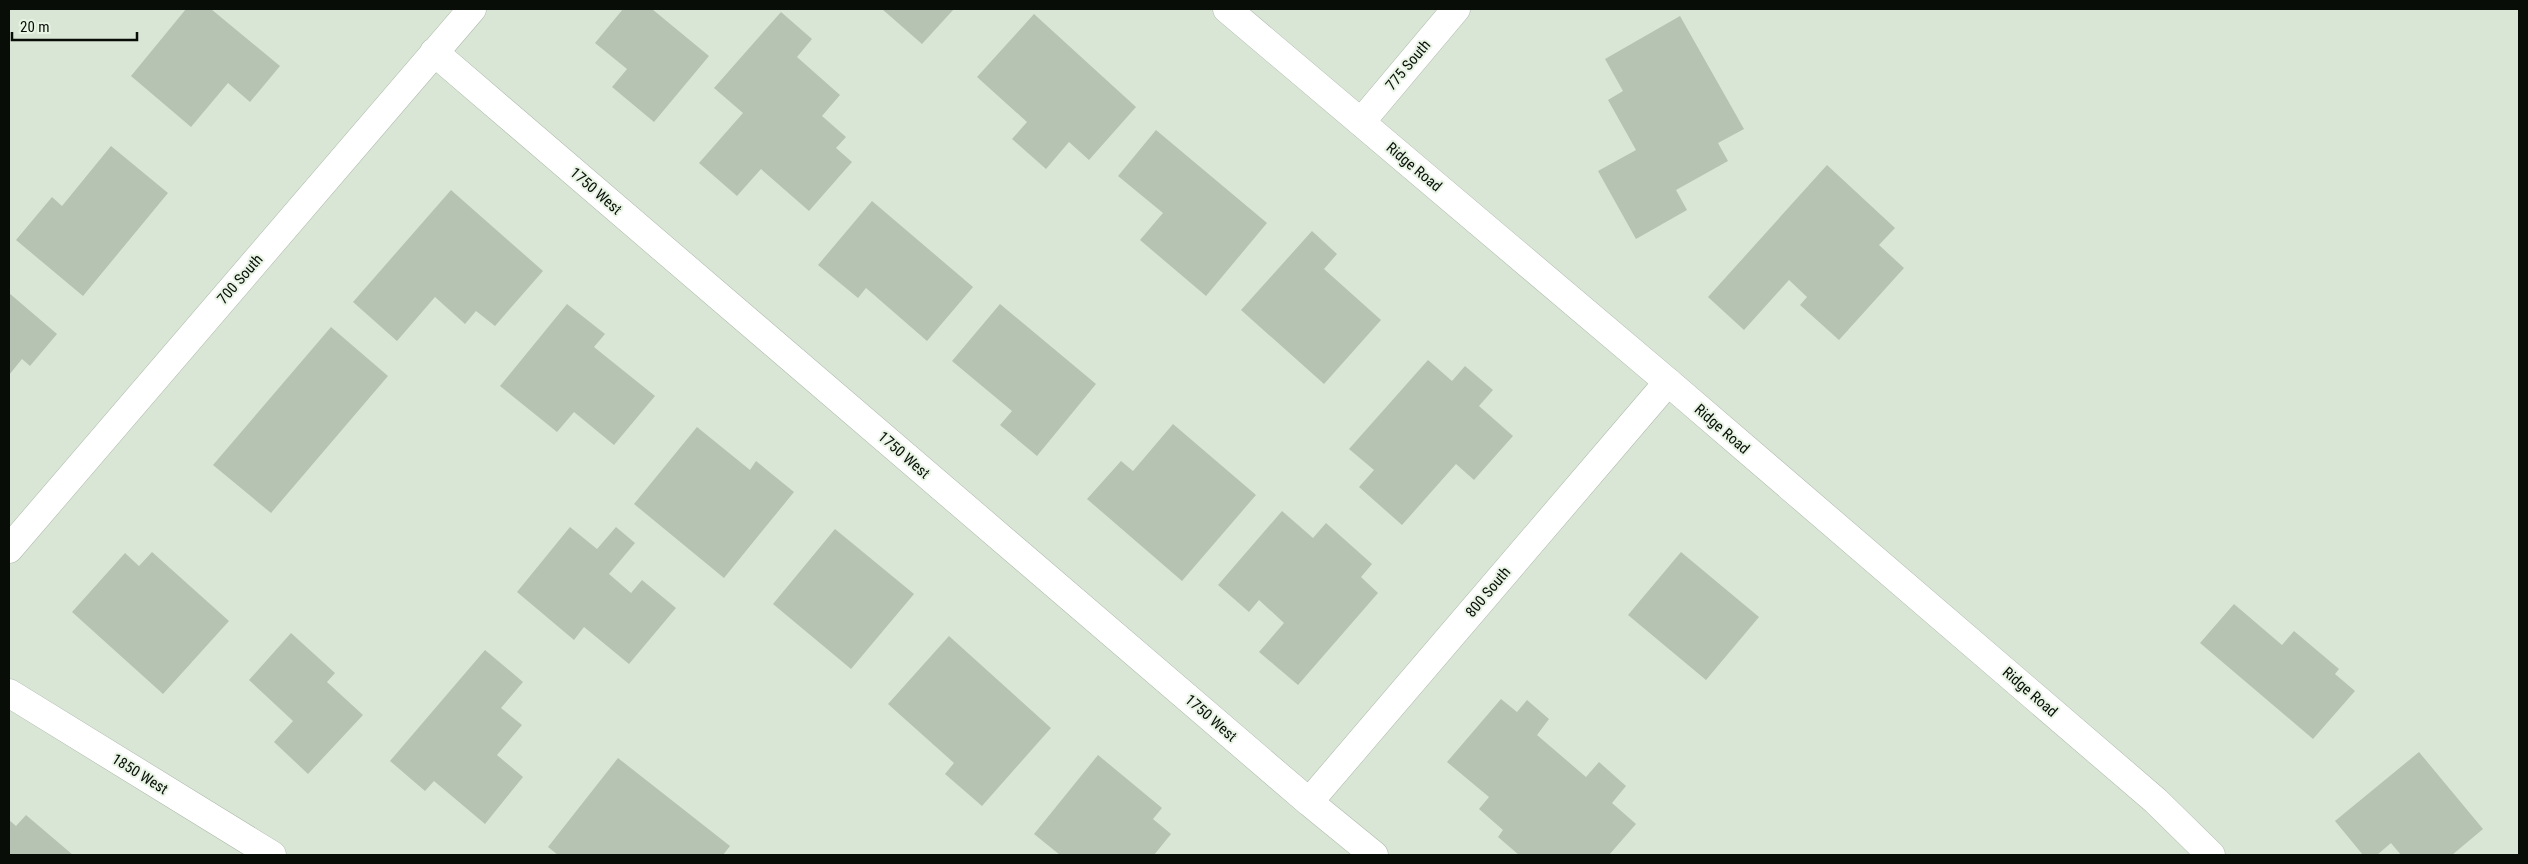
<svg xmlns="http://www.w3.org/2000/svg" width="2528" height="864" font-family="'Roboto Condensed',sans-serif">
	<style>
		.building { fill: #b6c2b2 }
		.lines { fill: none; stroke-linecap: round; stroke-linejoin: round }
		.street-casing { stroke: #adbaaa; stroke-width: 29 }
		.secondary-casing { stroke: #adbaaa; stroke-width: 29 }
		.street { stroke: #fff; stroke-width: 28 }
		.secondary { stroke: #fff; stroke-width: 28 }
		.labels { text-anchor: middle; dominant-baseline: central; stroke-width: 4; stroke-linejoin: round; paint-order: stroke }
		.street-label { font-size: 15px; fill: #090d08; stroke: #e7f3e3 }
	</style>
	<rect width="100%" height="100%" fill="#d9e6d6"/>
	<path class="building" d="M186 9H211L280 66 250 102 228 83 191 127 131 76Z
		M623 9H652L709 56 654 122 612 87 627 69 595 43Z
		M882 9H954L922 44Z
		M781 12 812 39 797 57 840 95 822 116 846 137 836 148 852 162 809 211 761 169 737 196 699 163 743 113 714 88Z
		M1034 14 1136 107 1089 160 1069 142 1046 169 1012 139 1027 122 977 77Z
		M1680 16 1744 129 1718 143 1728 161 1676 190 1687 210 1636 239 1598 171 1636 150 1608 100 1623 91 1605 59Z
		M1156 130 1267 223 1206 296 1140 240 1163 213 1118 176Z
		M111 146 168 193 83 296 16 240 52 197 62 206Z
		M1827 165 1895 228 1879 245 1904 268 1839 340 1800 305 1807 297 1789 280 1744 330 1708 297Z
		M451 190 543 271 495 326 476 311 465 324 435 297 397 341 353 302Z
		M872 201 973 287 927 341 866 288 858 298 818 265Z
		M1312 231 1337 254 1324 269 1381 320 1324 384 1241 310Z
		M9 293 57 334 30 366 22 359 9 375Z
		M567 304 605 334 594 347 655 396 614 445 574 412 557 432 500 386Z
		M1000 304 1096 384 1037 456 1000 425 1012 411 952 361Z
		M331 327 388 376 271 513 213 465Z
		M1428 360 1452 381 1465 366 1493 390 1479 406 1513 436 1474 480 1456 464 1402 525 1359 487 1374 470 1349 449Z
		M1173 424 1256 495 1182 581 1087 499 1121 461 1133 471Z
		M697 427 750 470 756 461 794 492 724 578 634 504Z
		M1282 511 1313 538 1326 523 1372 564 1361 577 1378 593 1298 685 1259 652 1284 623 1259 600 1249 612 1218 585Z
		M570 527 597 549 616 527 635 543 609 574 631 593 642 580 676 608 629 664 584 627 574 640 517 592Z
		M835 529 914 594 851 669 773 604Z
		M152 552 229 621 163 694 72 612 125 553 139 566Z
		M1681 552 1759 617 1706 680 1628 615Z
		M2234 604 2282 645 2294 631 2339 669 2335 674 2355 691 2313 739 2200 643Z
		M291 633 335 673 327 682 363 715 308 774 274 742 293 721 249 680Z
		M949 636 1051 728 982 806 945 774 954 763 888 704Z
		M485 650 523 682 501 708 522 725 497 755 523 777 485 824 434 781 425 791 390 761Z
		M1501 699 1517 712 1527 700 1549 719 1537 735 1586 777 1599 762 1626 786 1612 803 1636 824 1609 855H1519L1498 837 1503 830 1479 809 1489 797 1447 762Z
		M2419 752 2483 829 2452 855H2401L2391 843 2377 855H2363L2335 821Z
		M1098 755 1162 808 1153 819 1171 834 1154 855H1060L1034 834Z
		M618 758 730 846 723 855H558L548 847Z
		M26 815 73 855H9V820L16 826Z"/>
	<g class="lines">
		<g class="street-casing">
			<path id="street" d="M434 52 1309 802 1374 855
				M1361 122 1456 9
				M9 549 472 9
				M9 693 272 855
				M1309 802 1668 382"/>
		</g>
		<g class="secondary-casing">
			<path id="secondary" d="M1227 9 1668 382 2156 801 2211 855"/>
		</g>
		<use href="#street" class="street"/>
		<use href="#secondary" class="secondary"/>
	</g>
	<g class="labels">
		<g class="street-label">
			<text transform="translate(1408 65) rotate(-50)">775 South</text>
			<text transform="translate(1414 167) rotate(40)">Ridge Road</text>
			<text transform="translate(596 191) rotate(41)">1750 West</text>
			<text transform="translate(240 279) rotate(-49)">700 South</text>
			<text transform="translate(1722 429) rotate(41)">Ridge Road</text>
			<text transform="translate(904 455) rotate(41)">1750 West</text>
			<text transform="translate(1488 592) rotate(-50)">800 South</text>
			<text transform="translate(2030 692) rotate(41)">Ridge Road</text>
			<text transform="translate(1211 718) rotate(41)">1750 West</text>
			<text transform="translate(140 774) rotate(32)">1850 West</text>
		</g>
	</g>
	<rect width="2528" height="864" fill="none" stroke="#090d08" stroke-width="20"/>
	<path d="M12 32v8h125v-8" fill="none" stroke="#090d08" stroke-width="2.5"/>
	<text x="20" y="32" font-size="15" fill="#090d08" stroke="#e7f3e3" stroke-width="4" paint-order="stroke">20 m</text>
</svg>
